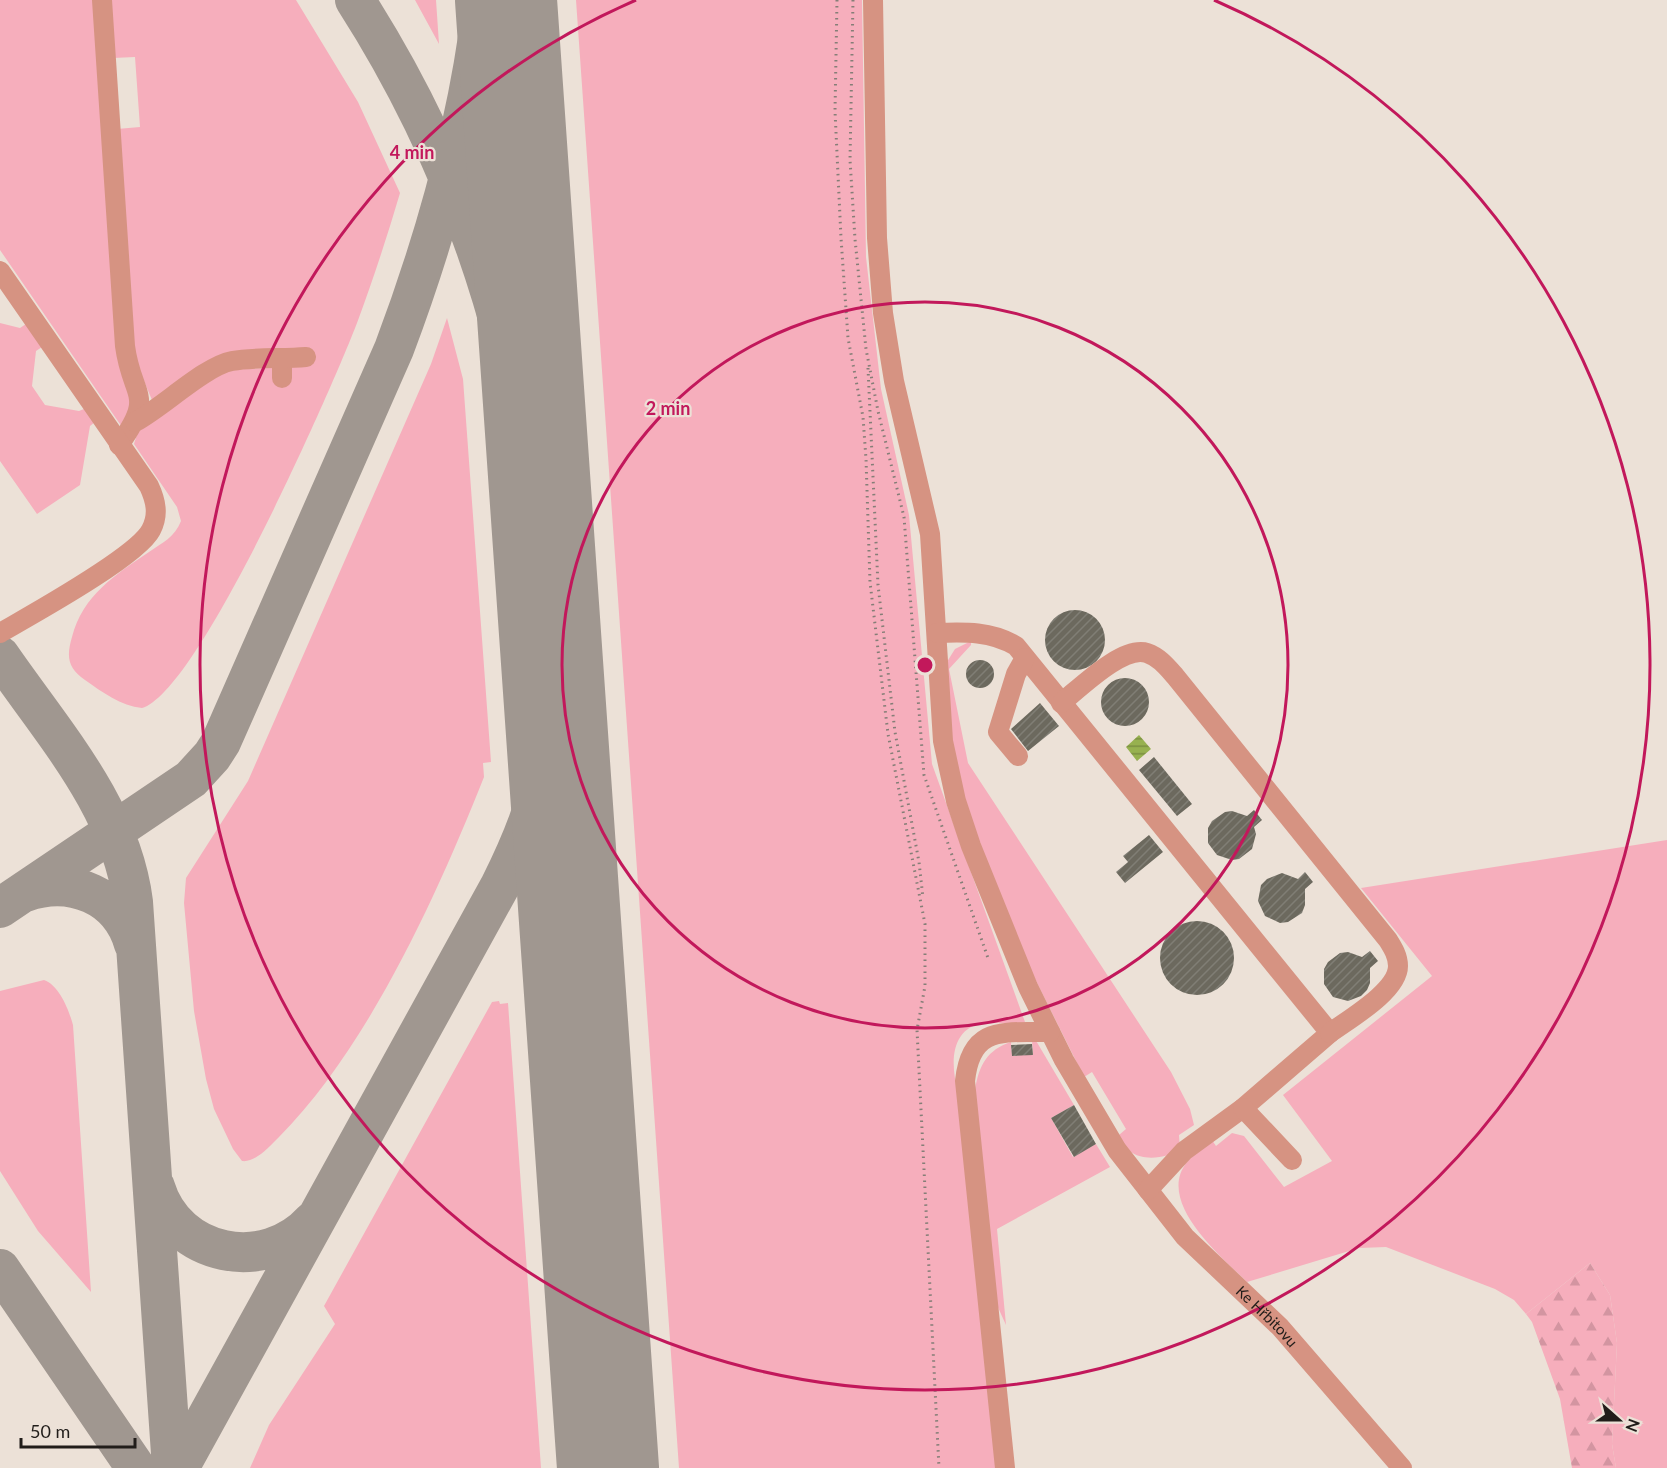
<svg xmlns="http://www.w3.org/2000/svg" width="1667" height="1468" font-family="Lato,sans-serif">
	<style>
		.green { fill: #f6aebc }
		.forest { fill: url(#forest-firs) }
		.water { fill: url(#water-rules) }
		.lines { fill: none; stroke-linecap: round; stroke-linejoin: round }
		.taxiway { stroke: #a09790; stroke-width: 40 }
		.runway { stroke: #a09790; stroke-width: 102 }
		.building { fill: url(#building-hatch) }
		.path { stroke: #857e77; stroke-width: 3; stroke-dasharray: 1.5 4.5; stroke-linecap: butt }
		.minor { stroke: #d69382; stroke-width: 20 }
		.ring { fill: none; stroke: #c2185b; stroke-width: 3 }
		.labels { text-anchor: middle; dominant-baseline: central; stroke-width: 4.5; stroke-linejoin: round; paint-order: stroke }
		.street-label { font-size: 15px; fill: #211d1a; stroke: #ece1d7 }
		.centre { fill: #c2185b; stroke: #ece1d7; stroke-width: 3 }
		.ring-label { font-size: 18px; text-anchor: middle; font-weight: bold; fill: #c2185b; stroke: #ece1d7; stroke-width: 4.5; stroke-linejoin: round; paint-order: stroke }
	</style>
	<defs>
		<pattern id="forest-firs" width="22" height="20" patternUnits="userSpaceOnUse" patternTransform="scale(1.5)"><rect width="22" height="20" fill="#f6aebc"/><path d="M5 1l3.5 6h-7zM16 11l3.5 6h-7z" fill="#d395a1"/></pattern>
		<pattern id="water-rules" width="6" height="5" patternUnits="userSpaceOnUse" patternTransform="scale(1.5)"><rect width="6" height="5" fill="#97b14f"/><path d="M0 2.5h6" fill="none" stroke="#7b8f41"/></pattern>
		<pattern id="building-hatch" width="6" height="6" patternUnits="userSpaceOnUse" patternTransform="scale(1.5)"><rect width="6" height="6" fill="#6c695e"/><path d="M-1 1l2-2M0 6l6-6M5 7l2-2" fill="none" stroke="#807e75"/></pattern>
	</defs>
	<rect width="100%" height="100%" fill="#ece1d7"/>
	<path class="green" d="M0 0H95L132 409 122 427 0 250Z
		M109 0H296L358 102 400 193C387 237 373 280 357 323 333 386 199 692 142 708 121 706 102 692 85 680 68 668 66 657 72 637 83 595 115 575 149 552 162 543 175 537 181 521L177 507 134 444 138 431 221 370 288 367 242 356 152 400 135 360 117 129 140 127 135 57 113 58Z
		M415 0H436L439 44Z
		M576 0H862L866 257 881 389 909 515 932 764 1025 1022C1013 1026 999 1022 986 1023 950 1026 950 1064 958 1091L999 1468H679Z
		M447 318 463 379 491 762 483 763 484 777C437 895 369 1046 279 1137 270 1146 255 1163 242 1161L233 1149 214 1109 206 1079 194 1011 184 903 186 878 248 781 431 364Z
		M0 323 20 328 26 324 42 347 36 351 32 386 45 405 79 411 84 409 95 422 90 426 80 485 37 514 0 461Z
		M971 641V645L949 669 968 763 1171 1072 1190 1109 1194 1125 1179 1135 1180 1149C1169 1158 1142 1162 1130 1151 1126 1148 1122 1140 1119 1135L1126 1129 1092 1072 1084 1077 1015 939 968 813 948 734 945 665 955 649Z
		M1667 840V1468H1616L1612 1444 1617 1343 1610 1295 1590 1263 1526 1314 1514 1300 1495 1289 1386 1247 1359 1248 1247 1282C1222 1257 1155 1202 1187 1162 1193 1154 1204 1147 1212 1140L1216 1146 1232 1133 1244 1136 1284 1187 1332 1161 1283 1095 1432 976 1361 888Z
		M44 980C59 985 69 1010 73 1025L91 1292 38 1231 0 1171V991Z
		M499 1001 500 1004 508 1003 541 1468H250L269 1425 335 1324 324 1306 492 1002Z
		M1035 1039 1074 1105 1051 1118 1073 1157 1096 1144 1110 1167 997 1229 1006 1325 996 1303 975 1090C979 1065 987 1050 1011 1042L1012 1056 1033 1054 1032 1040Z"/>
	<path class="forest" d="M1590 1263 1610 1295 1617 1343 1612 1444 1616 1468H1572L1560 1399 1532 1322 1526 1314Z"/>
	<path class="water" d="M1139 735 1151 749 1137 761 1126 747Z"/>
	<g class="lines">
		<path class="taxiway" d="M0 656C53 733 121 807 133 902L172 1468
			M25 892C71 876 120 895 134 944
			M0 908 191 779 212 756 221 742 394 349C437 235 469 121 483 0
			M155 1187C176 1257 265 1274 313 1221
			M0 1269 136 1468
			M179 1468 500 886C521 844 539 801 546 754 555 697 550 639 545 581 528 374 468 176 355 0"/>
		<path class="runway" d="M506 0 608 1468"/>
	</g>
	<path class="building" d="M1045 640a30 30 0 1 1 60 0a30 30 0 1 1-60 0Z
		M966 674a14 14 0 1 1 28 0a14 14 0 1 1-28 0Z
		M1101 702a24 24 0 1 1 48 0a24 24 0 1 1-48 0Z
		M1040 703 1059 726 1028 751 1011 729Z
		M1154 757 1192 804 1177 816 1139 770Z
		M1254 810 1262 820 1254 827 1256 834 1252 849 1239 859 1232 860 1217 855 1208 843V828L1212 821 1225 812 1232 811 1247 816Z
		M1149 835 1163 852 1125 883 1116 872 1128 862 1123 856Z
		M1305 872 1313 882 1305 889V905L1302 913 1288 922 1280 923 1265 916 1258 901 1261 885 1267 879 1282 873 1298 879Z
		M1160 958a37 37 0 1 1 74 0a37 37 0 1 1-74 0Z
		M1370 951 1378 961 1370 968V983L1367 990 1361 996 1348 1001 1333 997 1324 984V969L1328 962 1340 953 1348 952 1362 957Z
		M1032 1044 1033 1055 1012 1056 1011 1045Z
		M1074 1105 1096 1144 1074 1157 1051 1118Z"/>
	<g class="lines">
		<path class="path" d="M837 0 835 111 841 238 848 338 863 417 866 459 870 582 888 734 925 924V986L917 1030 939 1468
			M853 0 850 160 855 239 866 349 878 411 904 517 924 775 988 958
			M868 368 878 585 895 732 919 862 923 898"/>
		<g class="minor">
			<path d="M102 0 125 346C132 399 156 393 119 445"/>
			<path id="s1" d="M873 0 877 238 883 313 894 381 930 534 943 741 956 801 971 846 1028 987 1064 1060 1117 1150 1185 1237 1280 1327 1402 1468"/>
			<path d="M0 271 149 486C156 501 159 515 151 530 137 557 31 615 0 633"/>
			<path d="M282 359V378"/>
			<path d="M135 422C163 407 205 366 232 361 256 357 282 359 306 357"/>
			<path d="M937 633C965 632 991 631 1016 646L1330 1033 1243 1108 1184 1151 1148 1190"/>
			<path d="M1061 703C1080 688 1123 645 1147 653 1159 657 1167 667 1175 676L1388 940C1393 948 1398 956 1398 966 1398 991 1349 1019 1330 1033"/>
			<path d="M1018 756 998 732 1016 674 1025 658"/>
			<path d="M1243 1108 1292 1160"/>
			<path d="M1005 1468 965 1081C971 1024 1005 1033 1050 1032"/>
		</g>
	</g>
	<g class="ring">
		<circle cx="925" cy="665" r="363"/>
		<path d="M1214 0A725 725 0 1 1 636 0"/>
	</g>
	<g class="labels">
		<g class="street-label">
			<text stroke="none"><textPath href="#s1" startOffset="1418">Ke Hřbitovu</textPath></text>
		</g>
	</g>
	<circle cx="925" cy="665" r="9" class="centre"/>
	<g class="ring-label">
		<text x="412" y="159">4 min</text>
		<text x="668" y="415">2 min</text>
	</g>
	<g transform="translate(1619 1420) rotate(111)" stroke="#ece1d7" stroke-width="4.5" paint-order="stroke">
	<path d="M0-4.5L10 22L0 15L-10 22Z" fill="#211d1a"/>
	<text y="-9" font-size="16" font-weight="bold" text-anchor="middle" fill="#211d1a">N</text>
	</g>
	<path d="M21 1438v9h114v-9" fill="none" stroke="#211d1a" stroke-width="3"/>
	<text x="30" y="1438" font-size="18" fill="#211d1a" stroke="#ece1d7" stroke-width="4.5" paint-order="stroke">50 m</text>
</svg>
